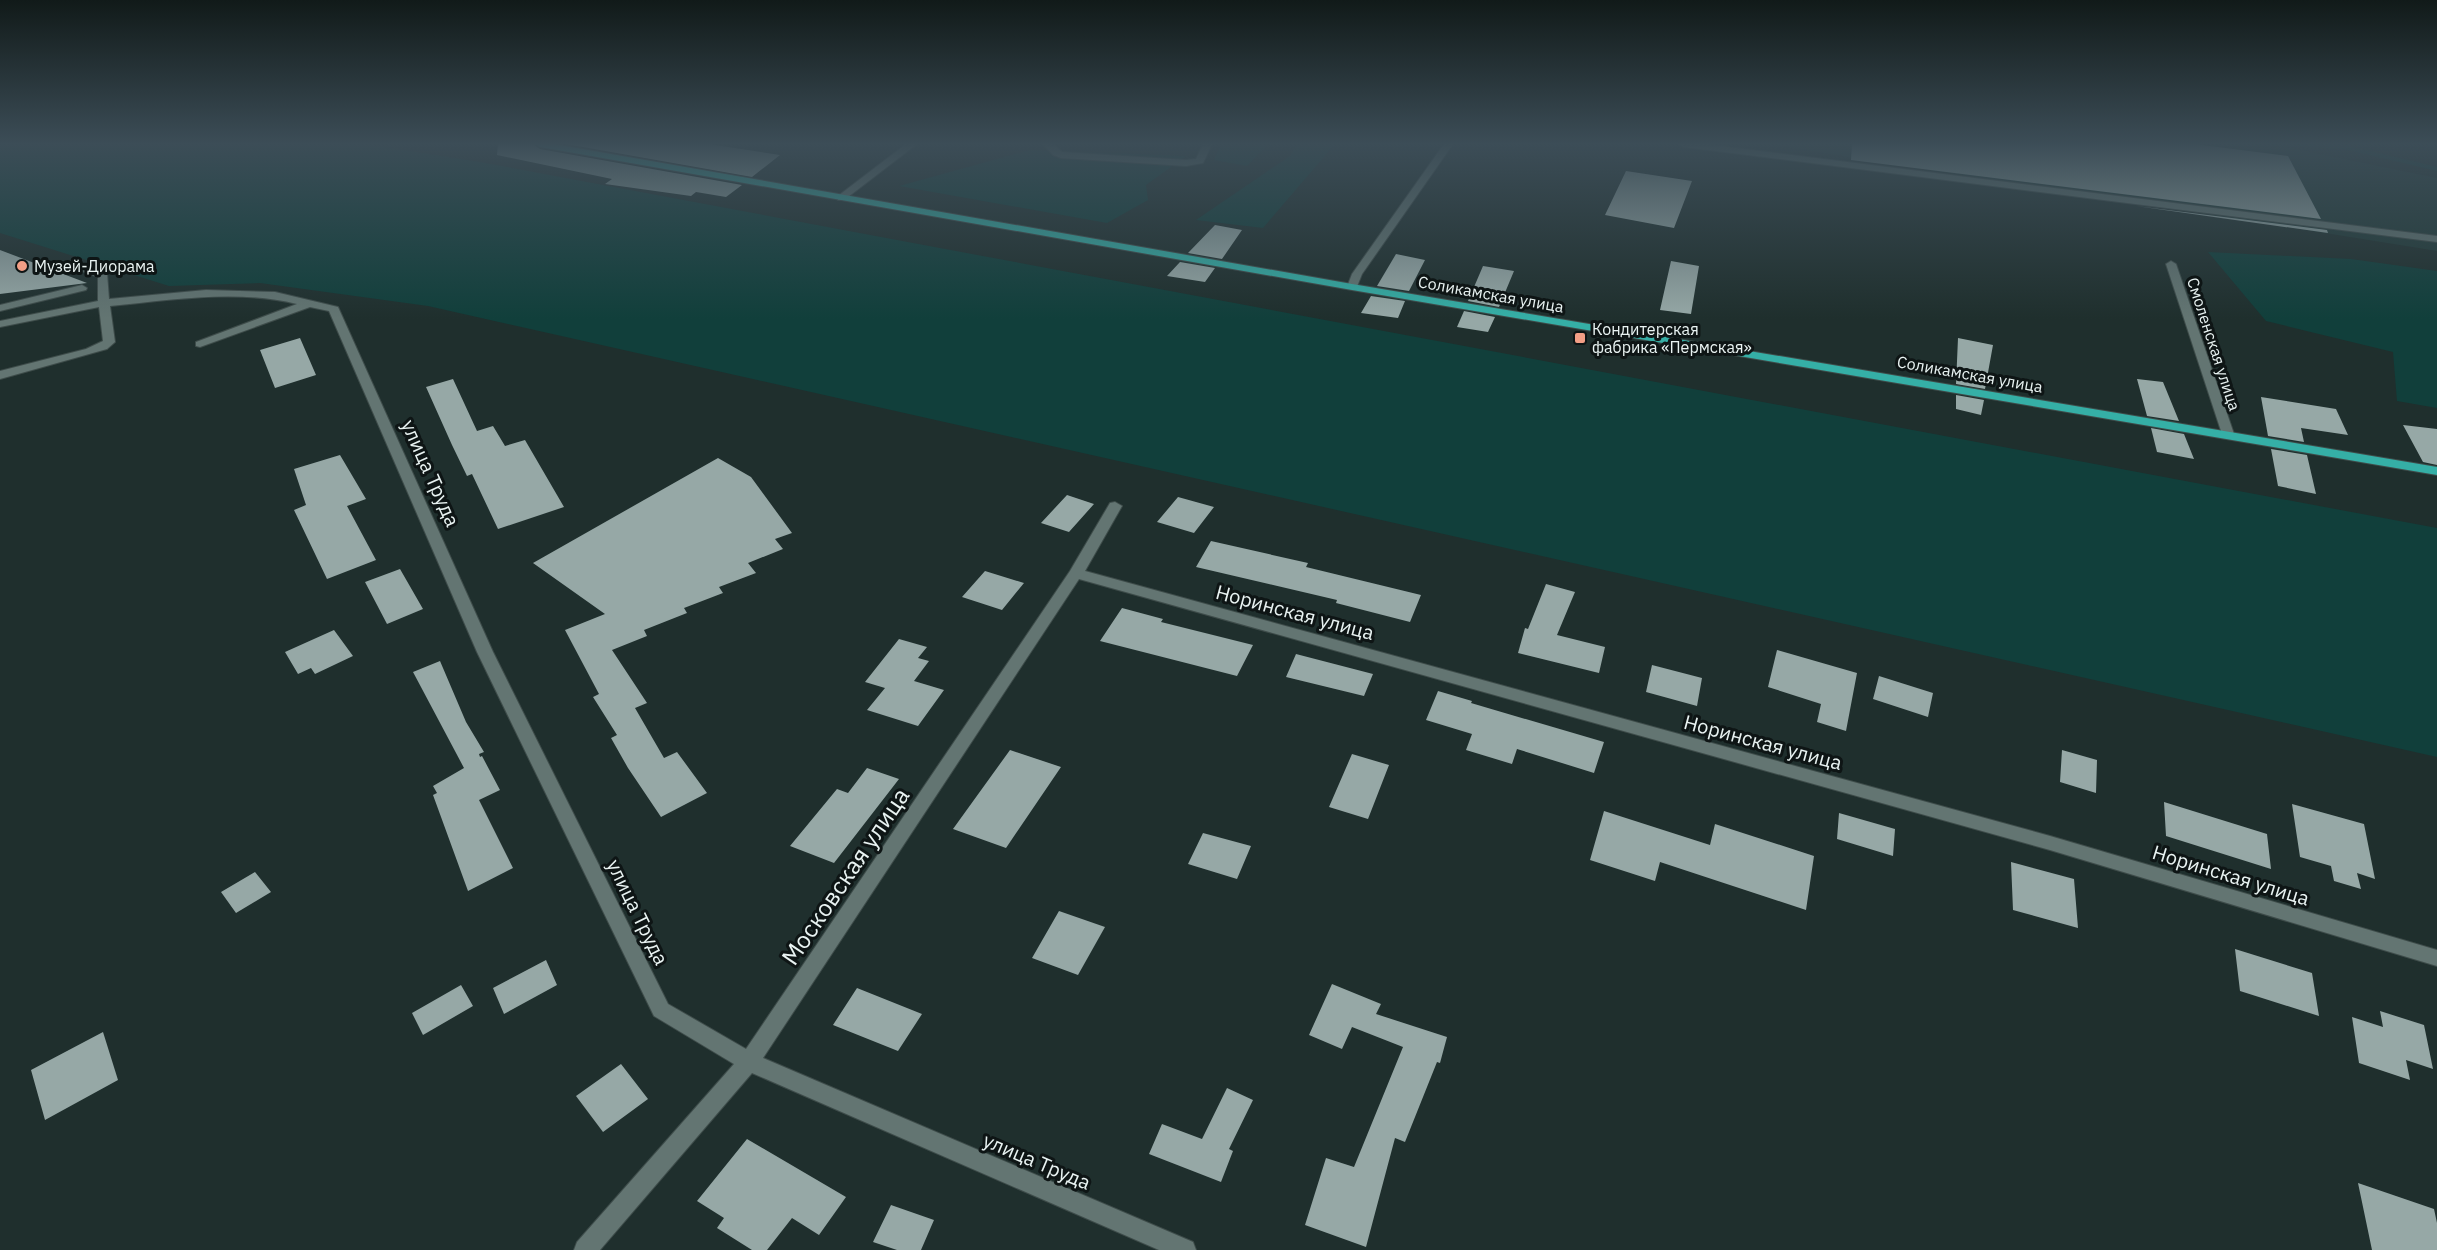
<svg xmlns="http://www.w3.org/2000/svg" width="2437" height="1250" font-family="'IBM Plex Sans',sans-serif">
	<style>
		.built { fill: #213a37 }
		.green { fill: #113f3b }
		.building { fill: #96a8a6 }
		.lines { fill: none; stroke-linecap: round; stroke-linejoin: round }
		.minor-casing { stroke: #3e4c4a; stroke-width: 2 }
		.major-casing { stroke: #3e4c4a; stroke-width: 2 }
		.minor { fill: #637572; fill-rule: evenodd }
		.major { fill: #35afa6; fill-rule: evenodd }
		.poi-dot { fill: #f39f86; stroke: #0e1515; stroke-width: 2 }
		.labels { text-anchor: middle; dominant-baseline: central; stroke-width: 6; stroke-linejoin: round; paint-order: stroke }
		.far-poi-label { font-size: 16px; fill: #e9f3f2; stroke: #0e1515; text-anchor: start }
		.far-street-label { font-size: 16px; fill: #e9f3f2; stroke: #0e1515 }
		.street-label { font-size: 20px; fill: #e9f3f2; stroke: #0e1515 }
		.near-street-label { font-size: 24px; fill: #e9f3f2; stroke: #0e1515 }
	</style>
	<rect width="100%" height="100%" fill="#1f2f2d"/>
	<path class="built" d="M1769 144H2262L2280 146 2437 178V251Z"/>
	<path class="green" d="M0 144H365L480 162 2437 528V757L428 306 260 283 169 286 0 233Z
		M1221 144H1268L1247 166 1214 160Z
		M1297 144H1335L1263 228 1196 220 1290 156Z
		M2246 144H2341L2437 167V171L2344 149Z
		M1030 150 1186 156 1146 185 1148 200 1107 223 899 186Z
		M2208 252 2351 259 2437 271V408L2397 401 2393 352 2266 321Z"/>
	<path class="building" d="M498 144H533L540 149 742 185 726 197 696 192 691 196 605 184 612 179 497 155Z
		M566 144H709L780 155 752 177Z
		M1852 144H2194L2288 156 2321 219 1851 160Z
		M1626 171 1692 181 1674 228 1605 215Z
		M2136 206 2327 230 2328 233Z
		M1215 225 1242 230 1222 259 1188 253Z
		M0 250 87 283 0 294Z
		M1396 254 1425 260 1409 291 1377 286Z
		M1671 261 1699 266 1691 314 1660 310Z
		M1180 262 1215 268 1205 282 1167 276Z
		M1483 266 1514 271 1499 307 1468 301Z
		M1371 296 1405 301 1398 318 1361 313Z
		M1464 311 1495 317 1488 332 1457 327Z
		M300 338 316 375 275 388 260 350Z
		M1958 338 1993 345 1985 389 1956 384Z
		M453 379 477 431 493 426 505 446 525 440 564 507 498 529 472 474 467 476 452 445 426 387Z
		M2137 379 2163 382 2179 421 2147 416Z
		M1956 395 1984 400 1981 415 1956 409Z
		M2261 397 2336 409 2348 435 2301 428 2304 442 2268 436Z
		M2403 425 2437 429V465L2423 462Z
		M2151 428 2184 434 2194 459 2157 452Z
		M2271 449 2307 455 2316 494 2278 486Z
		M340 455 366 499 347 506 376 560 327 579 294 510 306 505 294 469Z
		M718 458 751 477 792 533 775 539 783 549 748 563 756 573 719 587 723 593 684 608 687 613 644 630 647 636 612 650 647 703 635 708 664 758 677 752 707 793 661 817 628 768 611 738 617 735 593 697 599 694 565 630 605 614 533 563Z
		M1067 495 1094 504 1069 532 1041 523Z
		M1178 497 1214 507 1194 533 1157 522Z
		M1211 541 1308 563 1306 567 1421 595 1410 622 1336 603 1337 600 1196 567Z
		M400 569 423 609 387 624 365 582Z
		M985 571 1024 583 1002 610 962 597Z
		M1546 584 1575 592 1557 635 1605 647 1599 673 1518 653 1525 628 1528 629Z
		M1122 608 1163 619 1161 622 1253 645 1237 676 1100 641Z
		M334 630 353 656 315 674 311 668 298 674 285 652Z
		M899 639 927 647 918 658 929 661 914 681 944 690 918 726 867 710 885 688 865 682Z
		M1777 650 1857 673 1846 731 1817 722 1821 704 1768 687Z
		M1296 654 1373 674 1364 696 1286 677Z
		M440 661 466 722 484 752 479 754 480 757 482 756 500 790 479 800 513 868 468 891 433 795 437 793 433 786 464 768 413 672Z
		M1652 665 1702 678 1697 706 1646 692Z
		M1879 676 1933 693 1928 717 1873 699Z
		M1438 691 1472 701 1471 703 1604 742 1594 773 1517 749 1512 764 1466 750 1472 734 1426 720Z
		M1010 750 1061 767 1006 848 953 829Z
		M2062 750 2097 760 2096 793 2060 782Z
		M1352 754 1389 765 1368 819 1329 807Z
		M867 768 899 779 834 863 790 846 837 789 848 793Z
		M2164 802 2267 834 2271 869 2166 836Z
		M2292 804 2364 824 2375 879 2357 873 2361 889 2334 881 2331 866 2300 857Z
		M1604 811 1710 845 1715 824 1814 856 1806 910 1660 862 1655 881 1590 860Z
		M1839 813 1895 829 1893 856 1837 839Z
		M1203 833 1251 846 1237 879 1188 864Z
		M2011 862 2074 879 2078 928 2013 910Z
		M255 872 271 892 236 913 221 892Z
		M1059 911 1105 927 1078 975 1032 958Z
		M2235 949 2312 973 2319 1016 2240 991Z
		M546 960 557 985 504 1014 493 988Z
		M1332 984 1381 1004 1376 1014 1447 1037 1440 1063 1437 1062 1405 1142 1395 1138 1366 1247 1305 1225 1326 1158 1354 1167 1403 1047 1352 1027 1342 1049 1309 1035Z
		M461 985 473 1006 423 1035 412 1013Z
		M857 988 922 1014 898 1051 833 1025Z
		M2380 1011 2424 1025 2433 1069 2406 1060 2410 1080 2359 1063 2352 1017 2383 1027Z
		M103 1032 118 1080 45 1120 31 1070Z
		M621 1064 648 1099 603 1132 576 1096Z
		M1227 1088 1253 1100 1229 1149 1233 1151 1221 1182 1149 1154 1162 1124 1202 1139Z
		M747 1139 846 1197 819 1235 792 1218 767 1250H752L717 1228 724 1218 697 1201Z
		M2358 1183 2434 1209 2437 1223V1250H2372Z
		M891 1205 934 1220 921 1250H897L873 1242Z"/>
	<g class="lines">
		<g class="minor-casing">
			<path id="minor" d="M906 144H917L844 200H838V196Z
				M1043 144H1053L1062 152 1186 160 1196 159 1203 144H1212L1203 163 1186 166 1061 158 1053 155Z
				M1444 144H1453L1362 274 1356 289H1348L1347 287 1352 274Z
				M1679 144H1704L2437 236V242L1684 147Z
				M72 261 107 273 109 299 206 290 275 292 338 307 493 652 668 1004 746 1049 1070 571 1110 503 1115 502 1122 506 1085 571 2050 836 2437 950V966L2050 850 1079 579 763 1058 1193 1242 1196 1250H1159L752 1073 600 1250H574L577 1242 734 1064 654 1016 477 652 329 311 310 307 200 347 196 346V342L297 304C236 289 172 300 110 306L115 342 107 349 0 379V371L86 349 103 341 99 307 0 327V321L98 301V277L68 266 67 264Z
				M2171 261 2176 264 2234 434 2232 437 2228 438 2222 434 2166 264Z
				M82 285 87 288 86 290 0 311V305Z"/>
		</g>
		<g class="major-casing">
			<path id="major" d="M535 144H554L1352 284 2437 467V475L1352 290 540 147Z"/>
		</g>
		<use href="#minor" class="minor"/>
		<use href="#major" class="major"/>
	</g>
	<linearGradient id="sky" x2="0" y2="1"><stop stop-color="#111a19"/><stop offset="0.45" stop-color="#3c4d57"/><stop offset="1" stop-color="#3c4d57" stop-opacity="0"/></linearGradient>
	<rect width="2437" height="319" fill="url(#sky)"/>
	<g class="poi-dot">
		<circle cx="22" cy="266" r="6"/>
		<rect x="1574" y="332" width="12" height="12" rx="3"/>
	</g>
	<g class="labels">
		<g class="far-poi-label">
			<text x="34" y="266">Музей-Диорама</text>
			<text x="1592" y="329">Кондитерская<tspan x="1592" dy="18">фабрика «Пермская»</tspan></text>
		</g>
		<g class="far-street-label">
			<text transform="translate(1491 294) rotate(10)">Соликамская улица</text>
			<text transform="translate(2214 344) rotate(72)">Смоленская улица</text>
			<text transform="translate(1970 374) rotate(10)">Соликамская улица</text>
		</g>
		<g class="street-label">
			<text transform="translate(431 473) rotate(66)">улица Труда</text>
			<text transform="translate(1295 612) rotate(15)">Норинская улица</text>
			<text transform="translate(1763 742) rotate(15)">Норинская улица</text>
			<text transform="translate(2231 875) rotate(17)">Норинская улица</text>
			<text transform="translate(638 912) rotate(64)">улица Труда</text>
			<text transform="translate(1037 1161) rotate(23)">улица Труда</text>
		</g>
		<g class="near-street-label">
			<text transform="translate(845 876) rotate(-56)">Московская улица</text>
		</g>
	</g>
</svg>
